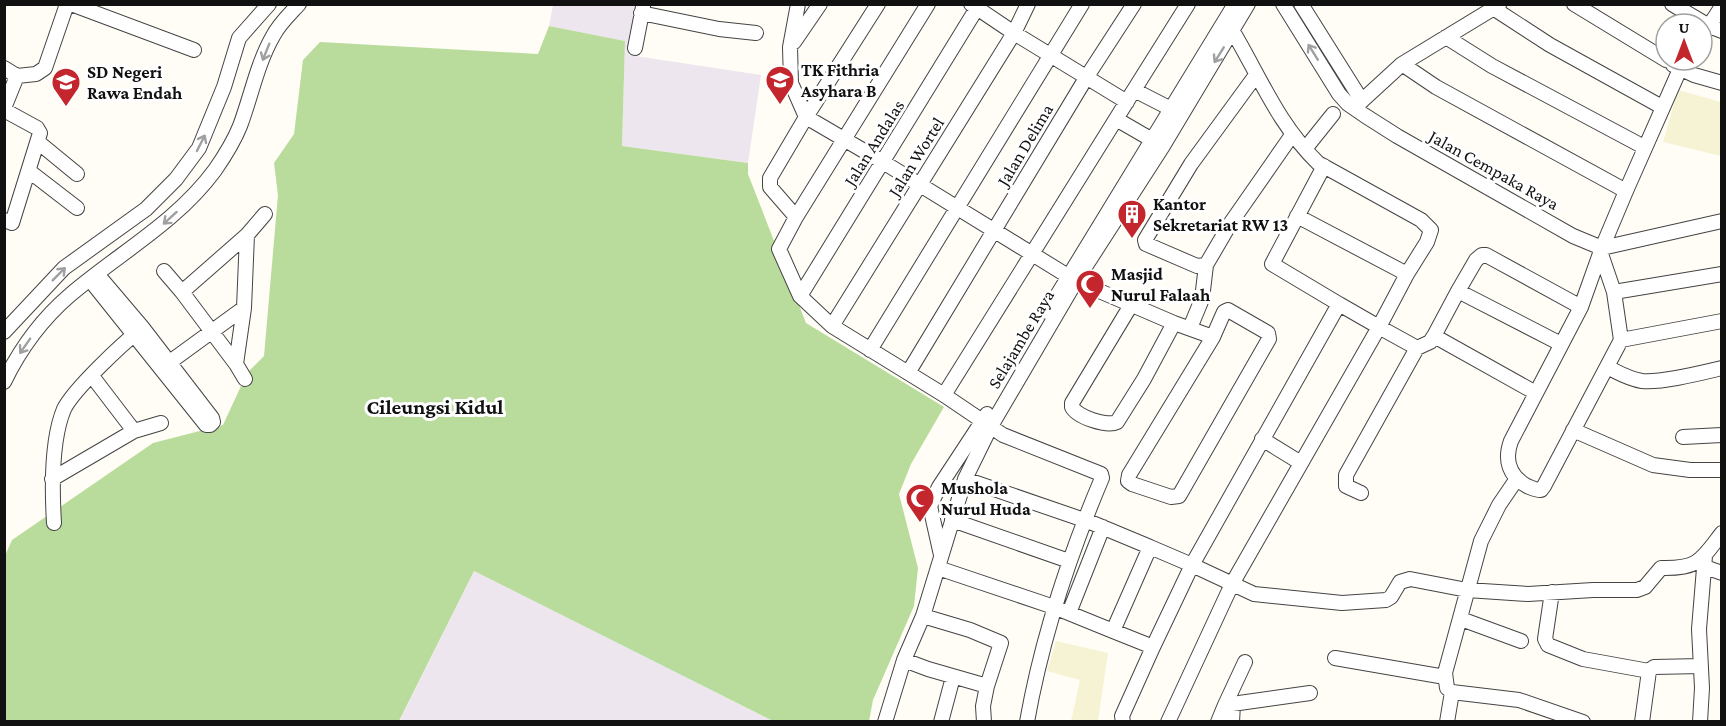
<svg xmlns="http://www.w3.org/2000/svg" width="1726" height="726" font-family="'Crimson Pro',serif">
	<style>
		.industrial { fill: #eee6ef }
		.farmland { fill: #f6f3d4 }
		.forest { fill: #b9dc9c }
		.lines { fill: none; stroke-linecap: round; stroke-linejoin: round }
		.minor-casing { stroke: #444; stroke-width: 16 }
		.minor { stroke: #fff; stroke-width: 14 }
		.oneway { stroke: #a0a0a0 }
		.labels { text-anchor: middle; dominant-baseline: central; stroke-width: 6; stroke-linejoin: round; paint-order: stroke }
		.poi-label { font-size: 18px; font-weight: bold; fill: #111; stroke: #fff; text-anchor: start }
		.street-label { font-size: 18px; fill: #111; stroke: #fff }
		.quarter-label { font-size: 21px; font-weight: bold; fill: #111; stroke: #fff }
	</style>
	<rect width="100%" height="100%" fill="#fffdf5"/>
	<path class="industrial" d="M553 5H636L629 55 761 75 748 163 622 146 625 41 549 26Z
		M474 571 773 721 399 722Z"/>
	<path class="farmland" d="M1678 90 1721 102V156L1663 142Z
		M1056 641 1108 653 1098 721H1071L1080 680 1047 671Z"/>
	<path class="forest" d="M549 26 625 41 622 146 748 163V174L806 323 944 407 911 464 899 494 918 568 914 606 873 700 869 721H773L474 571 399 721 5 722 4 558 12 540 153 443 223 425 247 373 264 356 278 195 274 163 294 134 303 60 320 42 538 54Z"/>
	<g class="lines">
		<g class="minor-casing">
			<path id="minor" d="M71 4 194 50
				M798 4 790 47 791 83 806 117 883 162 1076 281 1174 323 1213 337
				M928 4 796 217 779 249 800 296 832 326 944 395 1003 435 1101 474 1102 478C1069 556 1042 637 1027 722
				M971 4 1014 33 1127 102
				M1283 4 1339 94 1348 104 1364 115 1397 136 1573 236 1602 248 1722 221
				M1301 4 1362 101
				M1574 4 1666 60
				M1672 4 1709 26 1702 36
				M1722 6 1709 26 1722 31
				M1493 8 1550 45 1662 107
				M641 13 719 29 756 33
				M1229 25C1259 74 1276 122 1318 163L1421 220 1431 230 1427 242 1407 274 1379 327 1339 304
				M1446 37 1492 66 1644 147
				M794 42 820 4
				M635 48 643 7
				M1402 64 1436 87 1626 191
				M1673 65 1694 75 1722 83
				M4 68 17 76
				M1256 75 1191 164 1145 240 1146 244 1197 266 1206 265 1230 224 1292 135
				M1134 90 1188 4
				M4 108 17 76 36 74 45 68 67 4
				M1354 108 1402 64 1499 5
				M4 110 37 128 40 133 12 223 4 220
				M38 142 77 174
				M1161 145 1116 119 1134 90 1179 113
				M1305 149 1333 114
				M1324 166 1272 264 1339 304 1192 565 1254 594 1342 603 1386 600 1391 597 1400 582 1410 579 1467 590 1528 594 1593 590H1637L1645 587 1661 568C1699 569 1701 560 1722 533
				M29 171 77 208
				M1297 216 1407 274
				M796 217 770 187V178L806 117 878 4
				M1601 254 1614 292 1621 340 1544 486 1541 490C1535 490 1532 488 1527 486 1509 476 1504 460 1511 441L1581 307 1602 248 1626 191 1680 69 1686 60
				M164 271 182 292 247 235
				M90 280 206 425H210L213 422 212 418 142 327 97 274
				M182 292 236 364 244 308
				M1614 292 1722 274
				M800 296 977 8
				M1131 305 1072 403V407C1077 417 1107 427 1117 422L1144 379 1174 323
				M1228 310 1268 333 1269 339 1179 496 1171 497 1132 484 1128 481 1129 475 1213 337 1224 312Z
				M1047 312 1235 4
				M832 326 1014 33 1028 4
				M1190 328 1202 299 1206 265
				M4 332 64 268 146 209 176 179 199 148 224 87 239 38 269 4
				M1434 336 1536 393
				M1621 340 1722 321
				M1561 344 1458 291 1476 260 1482 255H1486L1581 307
				M870 350 1082 4
				M236 364 245 379
				M163 367 244 308 247 235 265 214
				M1607 367C1619 373 1629 379 1642 381 1662 383 1701 373 1722 368
				M908 373 1086 78 1134 4
				M4 382C20 349 42 319 70 295 119 253 176 223 215 170 224 157 234 141 240 126 251 97 257 64 273 36 279 24 290 14 299 4
				M944 395 1116 119
				M1573 430 1653 465 1690 470H1722
				M134 431 161 423
				M1683 437 1722 435
				M1262 439 1301 463
				M52 479 134 431 92 376
				M1361 493 1346 486V475L1417 348 1430 342 1434 336 1458 291
				M952 520 1069 561
				M54 523C52 490 51 440 64 409 74 389 122 344 141 329
				M941 555 930 506 939 487 987 414
				M1705 567 1722 573
				M938 568 1054 607 1113 631 1150 547 1090 522 965 479
				M1552 592 1545 639 1548 645 1583 659 1649 671 1654 667 1701 666
				M1069 613 1103 527
				M923 616 970 630 1001 643 987 686 983 706 984 722
				M1461 619 1521 641
				M1113 631 1153 647 1192 565 1150 547
				M1335 658 1445 677
				M904 660 928 669 987 686
				M1245 662 1225 705 1310 693
				M1452 692 1519 700 1583 722
				M885 722 904 660 923 616 965 479 991 426 1076 281 1163 146 1248 4
				M941 722 953 677
				M1123 722 1122 716 1153 647
				M1168 722 1232 584 1379 327 1417 348
				M1218 722 1225 705
				M1232 722 1233 704
				M1447 722 1452 692 1447 688 1445 673 1481 541 1499 505 1516 480
				M1642 722 1649 671
				M1700 722 1702 688 1699 629 1705 556"/>
		</g>
		<use href="#minor" class="minor"/>
	</g>
	<defs><path id="oneway-shaft" d="M-6 0H5M1.5-3L5.5 0L1.5 3" fill="none" stroke-width="1.6" stroke-linecap="round" stroke-linejoin="round" transform="scale(1.5)"/></defs>
	<g class="oneway">
		<use href="#oneway-shaft" transform="translate(266 52) rotate(112)"/>
		<use href="#oneway-shaft" transform="translate(1313 52) rotate(-122)"/>
		<use href="#oneway-shaft" transform="translate(1219 55) rotate(122)"/>
		<use href="#oneway-shaft" transform="translate(201 143) rotate(-63)"/>
		<use href="#oneway-shaft" transform="translate(170 218) rotate(138)"/>
		<use href="#oneway-shaft" transform="translate(59 274) rotate(-45)"/>
		<use href="#oneway-shaft" transform="translate(25 346) rotate(125)"/>
	</g>
	<defs>
		<g id="school-pin" transform="scale(1.5)"><path d="M0 17L-7.5 6A9.5 9.5 0 1 1 7.5 6Z" fill="#c4262e" stroke="#fff"/><path d="M0-5L7-2L0 1L-7-2ZM-4 1L0 2.5L4 1V4Q0 6-4 4Z" fill="#fff"/></g>
		<g id="building-pin" transform="scale(1.5)"><path d="M0 17L-7.5 6A9.5 9.5 0 1 1 7.5 6Z" fill="#c4262e" stroke="#fff"/><path d="M-4-6H4V6H1V3H-1V6H-4ZM-2.5-4.3h1.7v1.8h-1.7ZM.8-4.3h1.7v1.8H.8ZM-2.5-1h1.7V.8h-1.7ZM.8-1h1.7V.8H.8Z" fill="#fff"/></g>
		<g id="mosque-pin" transform="scale(1.5)"><path d="M0 17L-7.5 6A9.5 9.5 0 1 1 7.5 6Z" fill="#c4262e" stroke="#fff"/><path d="M3.5-4.9A6 6 0 1 0 3.5 4.9A5 5 0 1 1 3.5-4.9Z" fill="#fff"/></g>
	</defs>
	<g fill-rule="evenodd">
		<use href="#school-pin" x="780" y="80"/>
		<use href="#school-pin" x="66" y="82"/>
		<use href="#building-pin" x="1132" y="214"/>
		<use href="#mosque-pin" x="1090" y="284"/>
		<use href="#mosque-pin" x="920" y="498"/>
	</g>
	<g class="labels">
		<g class="poi-label">
			<text x="801" y="70">TK Fithria<tspan x="801" dy="21">Asyhara B</tspan></text>
			<text x="87" y="72">SD Negeri<tspan x="87" dy="21">Rawa Endah</tspan></text>
			<text x="1153" y="204">Kantor<tspan x="1153" dy="21">Sekretariat RW 13</tspan></text>
			<text x="1111" y="274">Masjid<tspan x="1111" dy="21">Nurul Falaah</tspan></text>
			<text x="941" y="488">Mushola<tspan x="941" dy="21">Nurul Huda</tspan></text>
		</g>
		<g class="street-label">
			<text transform="translate(874 143) rotate(-58)">Jalan Andalas</text>
			<text transform="translate(1025 145) rotate(-59)">Jalan Delima</text>
			<text transform="translate(916 157) rotate(-58)">Jalan Wortel</text>
			<text transform="translate(1494 170) rotate(29)">Jalan Cempaka Raya</text>
			<text transform="translate(1021 339) rotate(-59)">Selajambe Raya</text>
		</g>
		<g class="quarter-label">
			<text x="435" y="407">Cileungsi Kidul</text>
		</g>
	</g>
	<rect width="1726" height="726" fill="none" stroke="#111111" stroke-width="12"/>
	<g transform="translate(1684 42)"><circle r="28" fill="#ffffff" stroke="#a0a0a0" stroke-width="1.5"/>
	<path d="M0-4.5L10 22L0 15L-10 22Z" fill="#c4262e"/>
	<text y="-9" font-size="16" font-weight="bold" text-anchor="middle" fill="#111111">U</text>
	</g>
</svg>
